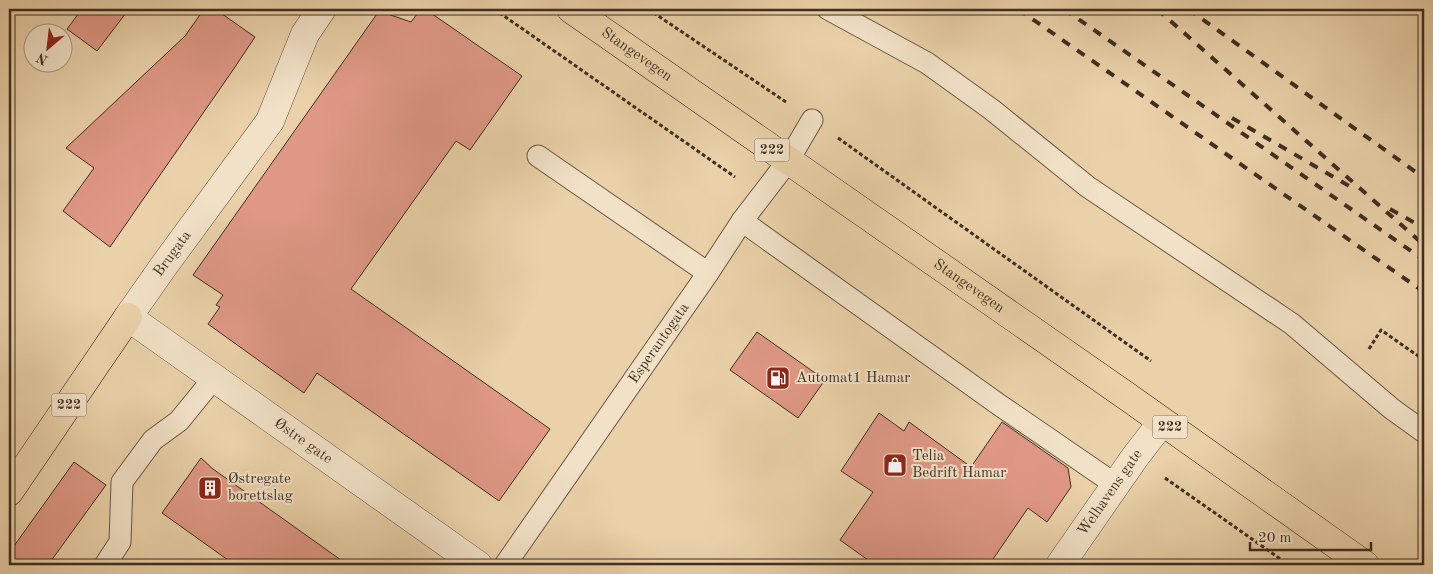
<svg xmlns="http://www.w3.org/2000/svg" width="1433" height="574" font-family="'Old Standard TT',serif">
	<style>
		.building { fill: #df9886; stroke: #412e20 }
		.lines { fill: none; stroke-linecap: round; stroke-linejoin: round }
		.lane-casing { stroke: #6b5742; stroke-width: 23 }
		.street-casing { stroke: #6b5742; stroke-width: 29 }
		.primary-casing { stroke: #412e20; stroke-width: 29 }
		.path { stroke: #412e20; stroke-width: 3; stroke-dasharray: 4 2.5; stroke-linecap: butt }
		.lane { stroke: #f1e1c7; stroke-width: 21 }
		.street { stroke: #f1e1c7; stroke-width: 28 }
		.primary { stroke: #ead1a9; stroke-width: 28 }
		.rail { stroke: #412e20; stroke-width: 4; stroke-dasharray: 9 9; stroke-linecap: butt }
		.labels { text-anchor: middle; dominant-baseline: central; stroke-width: 4; stroke-linejoin: round; paint-order: stroke }
		.shield { fill: #f1e1c7; stroke: #766452; stroke-width: 1 }
		.shield-label { font-size: 14px; font-weight: bold; fill: #412e20 }
		.street-label { font-size: 15px; fill: #412e20; stroke: #f1e1c7 }
		.poi-label { font-size: 15px; fill: #412e20; stroke: #f1e1c7; text-anchor: start }
	</style>
	<rect width="100%" height="100%" fill="#ead1a9"/>
	<filter id="stains"><feTurbulence type="fractalNoise" baseFrequency=".004" numOctaves="4"/><feColorMatrix values="0 0 0 0 .2 0 0 0 0 .09 0 0 0 0 .02 0 0 0 .5 -.17"/></filter>
	<radialGradient id="worn" r=".72"><stop offset=".6" stop-color="#630" stop-opacity="0"/><stop offset="1" stop-color="#630" stop-opacity=".3"/></radialGradient>
	<path class="building" d="M82 9H129L97 51 67 29Z
		M204 9H215L255 37 233 70 110 247 63 211 94 168 66 148 185 36Z
		M421 9H425L522 76 470 150 456 141 351 289 550 429 499 501 317 373 304 393 208 324 220 307 216 305 223 295 193 275 379 11 411 22Z
		M757 332 825 380 798 418 730 370Z
		M879 413 904 431 909 422 971 467 1002 422 1068 468 1071 487 1047 522 1028 508 989 565H875L840 540 873 492 841 471Z
		M201 458 213 469 348 565H235L162 513Z
		M74 462 106 485 48 565H9V553Z"/>
	<g class="lines">
		<g class="lane-casing">
			<g id="lane">
				<path d="M828 9 927 63 991 109 1088 187 1292 324 1392 409 1424 432"/>
				<path d="M538 156 708 273"/>
				<path d="M742 221 998 404 1116 485"/>
				<path d="M105 565 120 542 122 482 153 440 179 421 214 378"/>
				<path id="s1" d="M505 565 708 273 742 221 788 161 812 120"/>
			</g>
		</g>
		<g class="street-casing">
			<g id="street">
				<path id="s2" d="M322 9 305 34 270 121 163 267 128 317 478 565"/>
				<path id="s3" d="M1060 565 1135 457 1162 422"/>
			</g>
		</g>
		<g class="primary-casing">
			<g id="primary">
				<path id="s4" d="M571 9 1125 395 1365 565"/>
				<path d="M9 492 128 317"/>
			</g>
		</g>
		<path class="path" d="M494 9 735 177
			M648 9 786 102
			M838 138 1151 361
			M1369 349 1381 330 1424 360
			M1165 478 1289 565"/>
		<use href="#lane" class="lane"/>
		<use href="#street" class="street"/>
		<use href="#primary" class="primary"/>
		<path class="rail" d="M1018 9 1424 292
			M1064 9 1424 260
			M1157 9 1424 245
			M1188 9 1424 178
			M1232 118 1351 187
			M1390 209 1424 228"/>
	</g>
	<defs>
		<g id="fuel-square" transform="scale(1.25)"><rect x="-9" y="-9" width="18" height="18" rx="4" fill="#8f2418" stroke="#f1e1c7"/><path d="M-5.5-6h7V0h2V4h1.3V-2.5L3-4.5l.8-.8L6-3V5H2.5V1h-1V6h-7ZM-4.2-4.7v3.2H.2V-4.7Z" fill="#fff"/></g>
		<g id="shop-square" transform="scale(1.25)"><rect x="-9" y="-9" width="18" height="18" rx="4" fill="#8f2418" stroke="#f1e1c7"/><path d="M-5-2.5h2.3a2.7 3.5 0 0 1 5.4 0H5L5.5 6h-11ZM-1.5-2.5h3a1.5 2.3 0 0 0-3 0Z" fill="#fff"/></g>
		<g id="building-square" transform="scale(1.25)"><rect x="-9" y="-9" width="18" height="18" rx="4" fill="#8f2418" stroke="#f1e1c7"/><path d="M-4-6H4V6H1V3H-1V6H-4ZM-2.5-4.3h1.7v1.8h-1.7ZM.8-4.3h1.7v1.8H.8ZM-2.5-1h1.7V.8h-1.7ZM.8-1h1.7V.8H.8Z" fill="#fff"/></g>
	</defs>
	<g fill-rule="evenodd">
		<use href="#fuel-square" x="778" y="378"/>
		<use href="#shop-square" x="895" y="465"/>
		<use href="#building-square" x="210" y="488"/>
	</g>
	<g class="labels">
		<g class="shield">
			<rect x="754.5" y="138.5" width="35" height="23" rx="4"/>
			<rect x="51.5" y="393.5" width="35" height="23" rx="4"/>
			<rect x="1152.5" y="415.5" width="35" height="23" rx="4"/>
		</g>
		<g class="shield-label">
			<text x="772" y="150">222</text>
			<text x="69" y="405">222</text>
			<text x="1170" y="427">222</text>
		</g>
		<g class="street-label">
			<text stroke="none"><textPath href="#s4" startOffset="80">Stangevegen</textPath></text>
			<text transform="translate(173 254) rotate(-54)">Brugata</text>
			<text stroke="none"><textPath href="#s4" startOffset="485">Stangevegen</textPath></text>
			<text stroke="none"><textPath href="#s1" startOffset="270">Esperantogata</textPath></text>
			<text stroke="none"><textPath href="#s2" startOffset="581">Østre gate</textPath></text>
			<text stroke="none"><textPath href="#s3" startOffset="88">Welhavens gate</textPath></text>
		</g>
		<g class="poi-label">
			<text x="796" y="378">Automat1 Hamar</text>
			<text x="912" y="456">Telia<tspan x="912" dy="17">Bedrift Hamar</tspan></text>
			<text x="228" y="479">Østregate<tspan x="228" dy="17">borettslag</tspan></text>
		</g>
	</g>
	<rect width="1433" height="574" fill="none" stroke="#ead1a9" stroke-width="30"/>
	<rect x="10" y="10" width="1413" height="554" fill="none" stroke="#412e20" stroke-width="2.5"/>
	<rect x="15" y="15" width="1403" height="544" fill="none" stroke="#412e20"/>
	<g transform="translate(48 48) rotate(208)"><circle r="24" fill="#f1e1c7" stroke="#ab9984"/>
	<path d="M0-4L9 19L0 12L-9 19Z" fill="#8f2418"/>
	<text y="-8" font-size="14" font-weight="bold" text-anchor="middle" fill="#412e20">N</text>
	</g>
	<path d="M1250 542v8h121v-8" fill="none" stroke="#412e20" stroke-width="2.5"/>
	<text x="1258" y="542" font-size="15" fill="#412e20" stroke="#f1e1c7" stroke-width="4" paint-order="stroke">20 m</text>
	<rect width="100%" height="100%" filter="url(#stains)"/>
	<rect width="100%" height="100%" fill="url(#worn)"/>
</svg>
